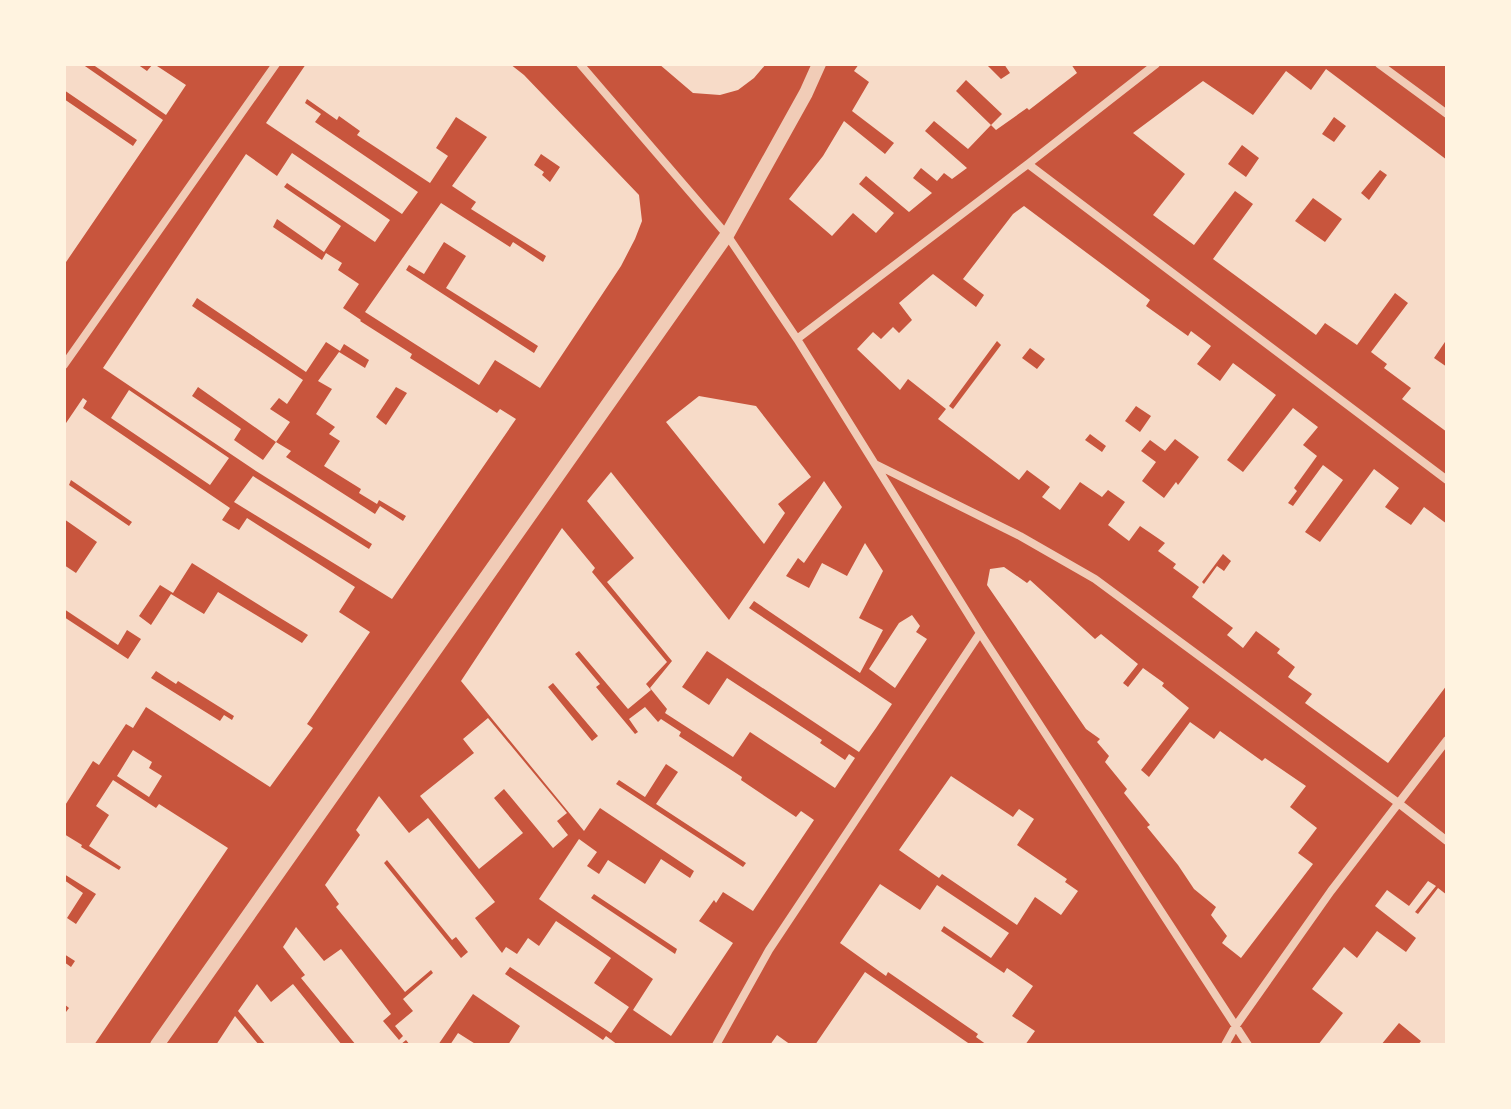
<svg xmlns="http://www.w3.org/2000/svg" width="1511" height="1109" font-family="'Zilla Slab',serif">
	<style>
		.building { fill: #f7dbc8; fill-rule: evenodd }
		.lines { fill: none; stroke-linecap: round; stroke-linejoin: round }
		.minor { stroke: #f1ccb7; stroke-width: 8 }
		.tertiary { stroke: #f1ccb7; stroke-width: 14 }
	</style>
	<rect width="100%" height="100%" fill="#c8553d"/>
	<path class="building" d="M64 64H82L163 120 64 265V99L133 146 137 140 64 90Z
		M92 64H137L147 71 153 64H159L157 66 186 85 166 115Z
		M306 64H510L524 75 639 195 642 221 635 239 621 266 540 388 495 360 479 385 365 312 441 203 510 247 513 242 543 262 546 256 471 209 476 202 452 186 487 137 456 117 436 148 448 156 430 183 357 135 360 131 339 116 337 120 307 99 305 103 321 114 315 122 418 192 402 214 266 123ZM541 154 560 167 550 182 542 175 544 172 534 165ZM444 242 466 256 446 288 538 346 534 353 406 270 409 265 424 274Z
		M659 64H766L754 78 738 90 720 95 693 93Z
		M859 64H986L1001 79 1010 73 1004 64H1071L1077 73 1029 110 1027 108 996 130 991 125 968 149 934 121 925 131 967 168 952 179 944 173 937 181 921 168 913 178 932 193 909 212 866 176 859 184 894 213 876 233 853 213 832 236 789 199 823 156 844 121 885 154 894 143 852 111 869 82 854 71ZM966 80 1002 114 991 125 956 91Z
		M1326 69 1447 160V339L1434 358 1447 367V432L1402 399 1411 388 1384 368 1387 364 1371 352 1408 303 1395 293 1357 345 1325 323 1316 335 1213 259 1253 204 1235 191 1194 245 1153 215 1185 174 1133 133 1203 81 1253 115 1286 71 1311 90ZM1334 117 1346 126 1334 142 1322 134ZM1242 145 1259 158 1246 177 1228 164ZM1380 170 1387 175 1369 200 1361 193ZM1313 198 1342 219 1325 242 1295 221Z
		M292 153 390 220 375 242 287 183 284 187 341 226 324 252 277 219 273 227 322 260 326 253 342 263 338 270 359 284 343 308 361 320 360 321 412 354 410 358 497 413 500 409 516 419 392 599 234 502 253 476 369 549 372 544 256 471 103 368 246 154 277 176ZM197 298 306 372 326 342 340 351 344 344 369 360 365 368 339 352 318 381 332 389 316 414 335 427 329 434 340 441 324 466 361 489 359 493 377 504 379 500 406 516 403 521 380 506 375 514 286 457 291 451 276 442 263 460 234 440 241 429 192 396 198 387 276 442 290 422 270 409 279 398 287 404 303 380 192 306ZM396 387 407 393 386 425 376 417Z
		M1024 206 1150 300 1146 306 1188 336 1191 331 1211 346 1197 364 1220 381 1233 363 1276 395 1227 460 1243 472 1293 408 1318 427 1303 445 1317 456 1294 488 1297 491 1288 503 1293 506 1323 465 1343 480 1305 532 1320 542 1374 469 1399 488 1385 507 1411 525 1424 507 1447 524V685L1388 763 1305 703 1312 694 1288 677 1295 667 1277 653 1280 649 1256 631 1243 648 1227 635 1233 628 1192 597 1199 587 1173 568 1176 564 1158 551 1165 543 1140 526 1129 541 1108 525 1125 502 1108 490 1102 497 1080 482 1060 510 1042 497 1050 487 1027 470 1019 480 938 419 946 409 908 379 900 390 857 349 873 332 881 339 893 327 899 333 912 320 899 303 933 274 976 307 984 295 963 279 1013 214ZM997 341 1001 345 953 409 949 406ZM1030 348 1045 359 1037 369 1022 358ZM1136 406 1151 416 1140 432 1125 421ZM1090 434 1106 446 1102 452 1085 440ZM1175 439 1199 457 1178 485 1176 482 1164 498 1142 481 1156 462 1141 451 1150 440 1165 451ZM1223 554 1231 561 1224 571 1217 566 1204 584 1202 582Z
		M129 390 229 458 210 485 111 418Z
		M699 396 756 406 811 477 778 504 785 513 764 544 666 422Z
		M83 398 87 401 83 408 230 508 222 520 239 530 247 518 355 587 339 612 370 632 307 724 313 728 270 787 146 707 133 728 126 724 99 765 93 761 64 807V617L128 659 141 639 127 630 118 645 64 609V565L76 573 97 542 64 519V426ZM71 480 132 522 129 526 69 485ZM192 563 272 613 308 635 302 643 218 592 204 614 171 594 151 625 139 616 160 585 173 593ZM156 671 176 684 178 681 234 716 232 720 224 715 220 721 151 678Z
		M611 472 729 620 824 481 842 507 804 563 798 558 786 576 809 588 822 563 847 576 865 543 883 571 859 618 883 630 860 673 754 601 749 608 892 704 876 728 859 752 707 651 682 687 709 705 727 678 822 740 820 743 845 760 849 754 855 758 835 788 750 732 733 757 665 713 667 709 650 688 672 661 607 582 634 558 587 501Z
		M562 528 595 568 592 572 667 662 646 684 651 690 628 709 579 651 575 654 600 684 596 687 635 734 638 732 629 719 645 707 658 722 661 719 681 732 679 736 742 777 741 780 796 817 801 811 814 820 753 911 723 892 716 903 714 900 699 921 733 943 671 1036 633 1010 653 979 539 899 579 839 597 852 587 866 599 874 608 860 645 884 661 859 690 878 694 871 600 808 584 831 461 681ZM553 683 598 736 592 741 548 687ZM666 764 678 772 656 804 746 863 743 867 616 784 619 780 645 797ZM594 894 677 949 675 954 591 898Z
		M1004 567 1027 583 1030 580 1095 639 1101 634 1138 664 1123 683 1128 687 1143 668 1164 683 1162 686 1189 708 1141 770 1149 777 1190 722 1214 739 1220 731 1262 761 1265 758 1306 786 1290 807 1317 828 1298 853 1313 864 1241 958 1222 943 1227 936 1211 915 1216 907 1194 889 1178 865 1147 827 1150 825 1124 793 1127 789 1105 762 1109 756 1097 742 1100 739 1086 729 987 585 990 569Z
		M912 615 920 626 916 632 927 639 895 688 869 669 899 623Z
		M488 718 567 813 557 821 568 835 553 848 504 789 494 798 523 833 479 869 420 796 474 753 463 739Z
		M133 750 152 762 149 768 162 776 149 797 117 776Z
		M951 776 1013 817 1019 809 1034 819 1017 845 1067 879 1065 882 1078 891 1061 915 1035 897 1017 925 942 874 939 878 899 850Z
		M113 780 156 808 159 804 228 848 94 1045H64V1011L66 1012 69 1008 64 1004V962L71 967 75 961 64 954V880L83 893 67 918 76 924 96 894 64 874V834L82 845 81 847 119 870 121 867 89 846 109 815 96 806Z
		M379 796 409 833 428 818 495 902 475 918 502 953 506 947 517 954 528 938 539 946 556 921 611 958 594 983 629 1007 611 1033 510 967 505 974 603 1040 606 1036 618 1045H508L520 1026 473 994 438 1045H410L406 1040 400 1045H356L301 978 305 975 283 947 296 927 324 961 341 949 391 1014 383 1021 399 1040 403 1036 395 1026 413 1011 403 999 433 973 431 970 405 992 336 907 339 904 325 885 360 835 356 830ZM387 860 452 940 456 937 468 952 461 958 384 863Z
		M1428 881 1436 886 1415 912 1418 914 1438 888 1447 895V1045H1418L1421 1041 1399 1023 1381 1045H1318L1343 1013 1312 989 1344 947 1357 958 1377 931 1406 952 1416 938 1375 906 1387 890 1409 906Z
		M880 884 920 910 937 885 1009 933 991 958 944 926 941 931 1004 973 1007 968 1033 986 1012 1016 1035 1031 1025 1045H987L976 1037 978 1034 888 972 886 976 840 943Z
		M865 972 971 1045H815Z
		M257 984 271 1002 293 984 342 1045H266L238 1011Z
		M235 1016 259 1045H216Z
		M458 1033 477 1045H450Z
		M777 1035 791 1045H770Z"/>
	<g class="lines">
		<path class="minor" d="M580 64 727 235 797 339 980 633 1248 1045
			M1379 64 1447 114
			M1028 164 1447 480
			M797 339 1028 164 1156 64
			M64 365 276 64
			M875 464 1020 536 1095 579 1397 802 1447 841
			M716 1045 769 950 980 633
			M1225 1045 1235 1027 1331 891 1447 740"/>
		<path class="tertiary" d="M157 1045 727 235 806 93 819 64"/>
	</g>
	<rect width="1511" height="1109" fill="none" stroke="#fff3e0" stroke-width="132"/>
</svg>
